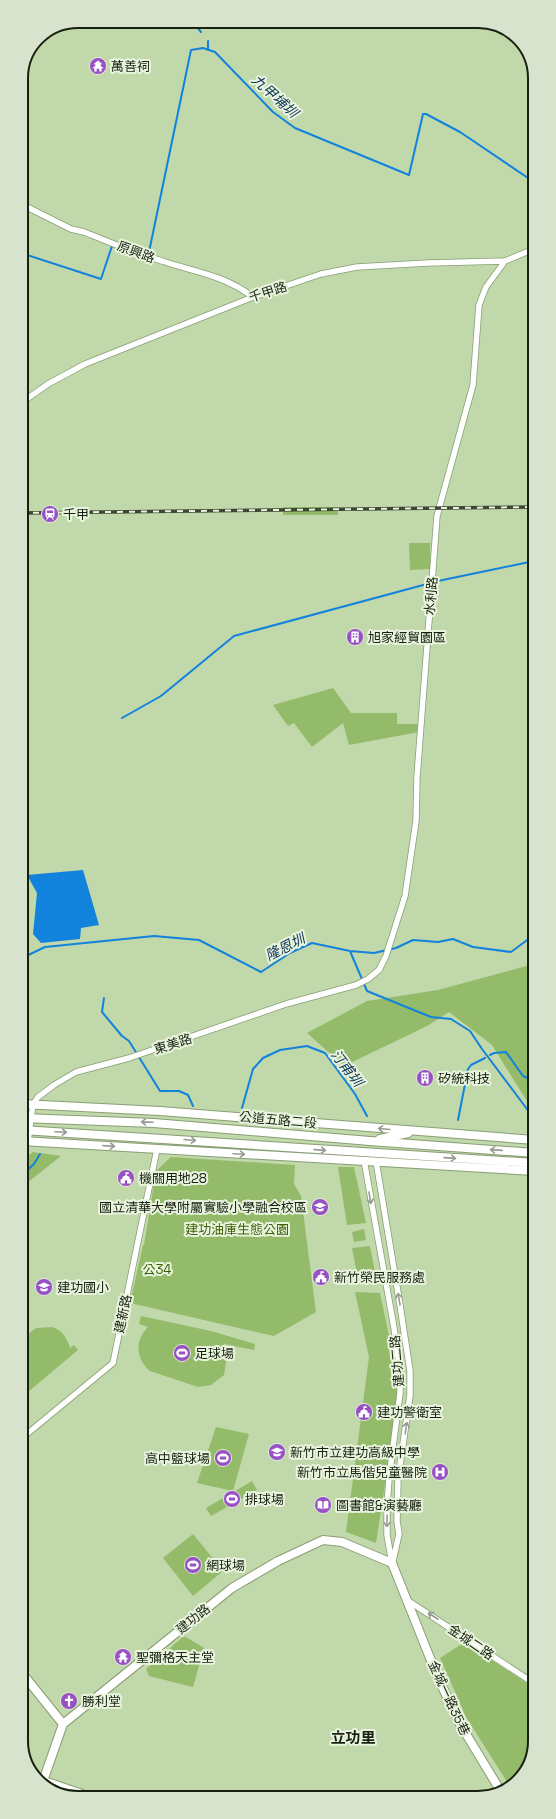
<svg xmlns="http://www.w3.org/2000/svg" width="556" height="1819" font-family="'Space Grotesk','Noto Sans TC',sans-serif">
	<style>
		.green { fill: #94bb6a }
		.water { fill: #1283dc }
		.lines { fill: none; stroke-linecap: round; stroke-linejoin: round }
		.stream { stroke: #1283dc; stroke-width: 2 }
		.street-casing { stroke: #889e73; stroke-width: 7 }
		.secondary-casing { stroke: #889e73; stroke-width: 10 }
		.street { stroke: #fff; stroke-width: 5.5 }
		.secondary { stroke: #fff; stroke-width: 8 }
		.rail-casing { stroke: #3c4731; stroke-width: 3.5 }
		.rail { stroke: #e8f4dd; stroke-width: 2; stroke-dasharray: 6; stroke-linecap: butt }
		.oneway { stroke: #979b93 }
		.labels { text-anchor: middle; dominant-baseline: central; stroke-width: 4; stroke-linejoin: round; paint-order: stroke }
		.poi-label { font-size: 13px; fill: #182010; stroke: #e8f4dd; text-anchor: start }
		.street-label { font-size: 13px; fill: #182010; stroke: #e8f4dd }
		.park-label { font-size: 13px; fill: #3d5f05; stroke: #e8f4dd }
		.water-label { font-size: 14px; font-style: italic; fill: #0a3256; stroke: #e8f4dd }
		.quarter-label { font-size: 15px; font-weight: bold; fill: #182010; stroke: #e8f4dd }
		.rim { fill: none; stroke: #182010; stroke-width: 2 }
	</style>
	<rect width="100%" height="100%" fill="#c1d8ab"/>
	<path class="green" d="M283 507H338V515H283Z
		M409 543H430V569L410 570Z
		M333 688 351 713H397V724H420L419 732 349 745 343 723 312 747 294 723 288 726 273 705Z
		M534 964 535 1106H530L492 1045 449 1012 427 1026 344 1066 307 1033 367 1001 438 990Z
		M33 1152 61 1156 22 1187V1160Z
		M171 1157 295 1165 294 1184 301 1196 316 1312 274 1336 130 1303 143 1245H144L156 1171Z
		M338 1167H354L366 1223 347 1225Z
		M364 1229 366 1240 354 1242 352 1232Z
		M370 1246 377 1282 359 1284 352 1248Z
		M355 1292 380 1293 400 1388 376 1543 346 1532 369 1357Z
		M141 1316 211 1331 255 1344 254 1350 224 1344 227 1356 224 1375 211 1385 198 1387 150 1371C135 1358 135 1340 148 1327L139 1324Z
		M52 1327C63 1331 66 1336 70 1348L74 1345 78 1350 22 1397V1339L36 1328Z
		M216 1427 249 1434 233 1491 197 1483Z
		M252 1481 257 1490 211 1516 206 1508Z
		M193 1534 223 1571 193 1596 163 1558Z
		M184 1636 204 1648 193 1687 149 1676 146 1669Z
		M465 1642 535 1689V1741L521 1778 509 1785 466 1717 440 1658Z"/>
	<path class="water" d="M83 870 99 925 81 928 80 939 41 943 33 934 37 893 27 875Z"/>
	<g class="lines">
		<path class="stream" d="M192 21 201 32
			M208 41V50
			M149 252 191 50 203 48 215 52 273 112 295 128 409 175 423 114H426L460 132 534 182
			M21 253 101 279 112 246
			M438 581 534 561
			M122 718 161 696 234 636 427 584
			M350 951 367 991 431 1017 451 1019 470 1031 482 1049 530 1113 535 1126
			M22 958 45 947 154 936 199 940 261 972 290 953 312 943 350 951 374 953 396 948 413 940 438 942 453 939 473 947 511 952 534 935
			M104 998 102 1012 122 1036 129 1041 160 1091H179L188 1095 193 1106
			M490 1055 494 1053 506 1052 523 1076 535 1081
			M242 1108 253 1069 263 1058 280 1050 307 1046 325 1053 355 1094 367 1116
			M458 1120 468 1069 471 1065 485 1058
			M22 1175 34 1164 40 1154"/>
		<g class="street-casing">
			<path id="street" d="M21 204 71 229 84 232C109 242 135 253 162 261 195 272 224 275 253 297
				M21 403 48 384 85 364 253 297 321 274 357 267 428 263 505 261 534 249
				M28 1141 33 1104 38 1097 54 1085 76 1072 129 1058 286 1004 356 985 368 979 379 970 386 956 405 896 416 821 417 777 437 516 473 385 479 305 486 287 505 261
				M364 1160 394 1328 400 1372V1393L389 1478 387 1507V1535L392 1563
				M376 1161 400 1305 410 1371V1395L398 1479 397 1521 399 1534 393 1561
				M22 1438 113 1363 157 1149
				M407 1600 535 1684"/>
		</g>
		<g class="secondary-casing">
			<path id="secondary" d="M22 1104 160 1111 535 1140
				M22 1118 154 1123 370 1141 535 1153
				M22 1130 535 1163
				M380 1139 408 1133
				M22 1141 535 1171
				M22 1673 63 1724
				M38 1779 94 1798
				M42 1784 63 1724 232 1588 278 1561 323 1540 342 1542 392 1563 438 1678 460 1724 500 1790"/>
		</g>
		<use href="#street" class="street"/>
		<use href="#secondary" class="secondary"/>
		<g class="rail-casing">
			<path id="rail" d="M21 513 534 507"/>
		</g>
		<use href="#rail" class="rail"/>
	</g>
	<defs><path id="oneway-shaft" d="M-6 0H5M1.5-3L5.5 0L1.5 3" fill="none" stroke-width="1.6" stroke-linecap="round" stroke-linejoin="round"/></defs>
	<g class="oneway">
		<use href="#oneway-shaft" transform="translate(147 1122) rotate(-178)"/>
		<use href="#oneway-shaft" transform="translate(384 1129) rotate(-175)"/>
		<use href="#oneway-shaft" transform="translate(61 1132) rotate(3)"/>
		<use href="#oneway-shaft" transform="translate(190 1140) rotate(5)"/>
		<use href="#oneway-shaft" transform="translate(109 1146) rotate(4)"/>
		<use href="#oneway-shaft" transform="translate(320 1150) rotate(4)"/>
		<use href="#oneway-shaft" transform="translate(496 1150) rotate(-176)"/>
		<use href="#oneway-shaft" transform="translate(239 1154) rotate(3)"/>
		<use href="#oneway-shaft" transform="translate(450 1158) rotate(4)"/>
		<use href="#oneway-shaft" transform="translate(370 1198) rotate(80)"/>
		<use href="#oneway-shaft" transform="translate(399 1299) rotate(-100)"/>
		<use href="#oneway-shaft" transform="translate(406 1428) rotate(-82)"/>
		<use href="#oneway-shaft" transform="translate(387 1521) rotate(91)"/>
		<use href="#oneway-shaft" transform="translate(433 1616) rotate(-147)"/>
	</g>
	<defs>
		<g id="temple-disc" transform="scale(0.9)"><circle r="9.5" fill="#9751c4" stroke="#e8f4dd"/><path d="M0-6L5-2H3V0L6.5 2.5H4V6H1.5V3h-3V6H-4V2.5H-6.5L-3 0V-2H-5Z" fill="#fff"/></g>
		<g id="station-disc" transform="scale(0.9)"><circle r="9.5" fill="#9751c4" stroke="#e8f4dd"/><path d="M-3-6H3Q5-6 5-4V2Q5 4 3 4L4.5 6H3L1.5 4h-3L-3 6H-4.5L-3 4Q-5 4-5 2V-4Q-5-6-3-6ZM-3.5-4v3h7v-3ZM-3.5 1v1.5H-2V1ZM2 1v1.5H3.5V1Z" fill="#fff"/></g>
		<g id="building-disc" transform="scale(0.9)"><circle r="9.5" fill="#9751c4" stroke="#e8f4dd"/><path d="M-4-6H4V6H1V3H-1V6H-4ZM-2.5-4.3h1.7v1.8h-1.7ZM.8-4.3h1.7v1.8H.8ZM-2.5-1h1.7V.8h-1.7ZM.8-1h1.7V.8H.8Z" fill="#fff"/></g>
		<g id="civic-disc" transform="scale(0.9)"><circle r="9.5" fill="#9751c4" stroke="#e8f4dd"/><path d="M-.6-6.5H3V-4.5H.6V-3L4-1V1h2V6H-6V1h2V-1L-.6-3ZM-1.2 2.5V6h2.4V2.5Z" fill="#fff"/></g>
		<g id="school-disc" transform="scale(0.9)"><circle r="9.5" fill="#9751c4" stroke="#e8f4dd"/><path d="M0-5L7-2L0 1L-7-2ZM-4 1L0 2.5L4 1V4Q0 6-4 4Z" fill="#fff"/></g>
		<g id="stadium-disc" transform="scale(0.9)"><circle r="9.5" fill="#9751c4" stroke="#e8f4dd"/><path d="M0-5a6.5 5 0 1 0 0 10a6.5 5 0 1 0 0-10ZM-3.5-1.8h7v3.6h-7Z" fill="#fff"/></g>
		<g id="hospital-disc" transform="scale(0.9)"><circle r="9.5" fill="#9751c4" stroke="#e8f4dd"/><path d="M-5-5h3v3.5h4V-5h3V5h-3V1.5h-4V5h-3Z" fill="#fff"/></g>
		<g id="library-disc" transform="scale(0.9)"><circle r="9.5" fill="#9751c4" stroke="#e8f4dd"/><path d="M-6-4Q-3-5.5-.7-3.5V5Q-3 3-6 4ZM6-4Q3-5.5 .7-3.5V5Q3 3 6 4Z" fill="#fff"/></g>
		<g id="church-disc" transform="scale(0.9)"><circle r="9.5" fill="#9751c4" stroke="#e8f4dd"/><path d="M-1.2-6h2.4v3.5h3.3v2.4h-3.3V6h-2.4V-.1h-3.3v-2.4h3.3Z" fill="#fff"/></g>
	</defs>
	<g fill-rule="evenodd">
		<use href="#temple-disc" x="98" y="66"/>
		<use href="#station-disc" x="50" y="514"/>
		<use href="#building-disc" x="355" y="637"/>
		<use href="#building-disc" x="425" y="1078"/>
		<use href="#civic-disc" x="126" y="1178"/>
		<use href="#school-disc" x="320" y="1207"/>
		<use href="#civic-disc" x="321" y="1277"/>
		<use href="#school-disc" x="44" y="1287"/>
		<use href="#stadium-disc" x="182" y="1353"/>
		<use href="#civic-disc" x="364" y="1412"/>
		<use href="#school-disc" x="277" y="1452"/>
		<use href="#stadium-disc" x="223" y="1458"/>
		<use href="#hospital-disc" x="440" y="1472"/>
		<use href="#stadium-disc" x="232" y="1499"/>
		<use href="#library-disc" x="323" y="1505"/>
		<use href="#stadium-disc" x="193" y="1565"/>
		<use href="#temple-disc" x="123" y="1657"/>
		<use href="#church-disc" x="69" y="1701"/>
	</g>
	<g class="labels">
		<g class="poi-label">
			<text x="111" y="66">萬善祠</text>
			<text x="63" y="514">千甲</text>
			<text x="368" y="637">旭家經貿園區</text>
			<text x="438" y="1078">矽統科技</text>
			<text x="139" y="1178">機關用地28</text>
			<text x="307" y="1207" text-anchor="end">國立清華大學附屬實驗小學融合校區</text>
			<text x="334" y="1277">新竹榮民服務處</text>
			<text x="57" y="1287">建功國小</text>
			<text x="195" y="1353">足球場</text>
			<text x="377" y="1412">建功警衛室</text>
			<text x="290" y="1452">新竹市立建功高級中學</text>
			<text x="210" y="1458" text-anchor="end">高中籃球場</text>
			<text x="427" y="1472" text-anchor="end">新竹市立馬偕兒童醫院</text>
			<text x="245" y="1499">排球場</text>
			<text x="336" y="1505">圖書館&amp;演藝廳</text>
			<text x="206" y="1565">網球場</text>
			<text x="136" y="1657">聖彌格天主堂</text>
			<text x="82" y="1701">勝利堂</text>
		</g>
		<g class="street-label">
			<text transform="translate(136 252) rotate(20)">原興路</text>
			<text transform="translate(268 292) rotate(-18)">千甲路</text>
			<text transform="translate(431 596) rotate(-85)">水利路</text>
			<text transform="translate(173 1044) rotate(-18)">東美路</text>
			<text transform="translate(278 1120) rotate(5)">公道五路二段</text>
			<text transform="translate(123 1314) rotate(-78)">建新路</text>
			<text transform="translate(397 1361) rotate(-95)">建功二路</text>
			<text transform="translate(193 1619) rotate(-39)">建功路</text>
			<text transform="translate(471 1642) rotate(34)">金城二路</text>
			<text transform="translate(449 1698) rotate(65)">金城一路35巷</text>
		</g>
		<g class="park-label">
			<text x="237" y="1229">建功油庫生態公園</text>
			<text x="157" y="1269">公34</text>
		</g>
		<g class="water-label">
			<text transform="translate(275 96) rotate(42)">九甲埔圳</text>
			<text transform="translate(285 947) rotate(-27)">隆恩圳</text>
			<text transform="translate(347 1068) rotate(52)">汀甫圳</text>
		</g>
		<g class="quarter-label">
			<text x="353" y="1737">立功里</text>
		</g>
	</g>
	<path d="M0 0H556V1819H0ZM78 28H478A50 50 0 0 1 528 78V1741A50 50 0 0 1 478 1791H78A50 50 0 0 1 28 1741V78A50 50 0 0 1 78 28Z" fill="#d7e3cd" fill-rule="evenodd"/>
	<path class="rim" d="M78 28H478A50 50 0 0 1 528 78V1741A50 50 0 0 1 478 1791H78A50 50 0 0 1 28 1741V78A50 50 0 0 1 78 28Z"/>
</svg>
